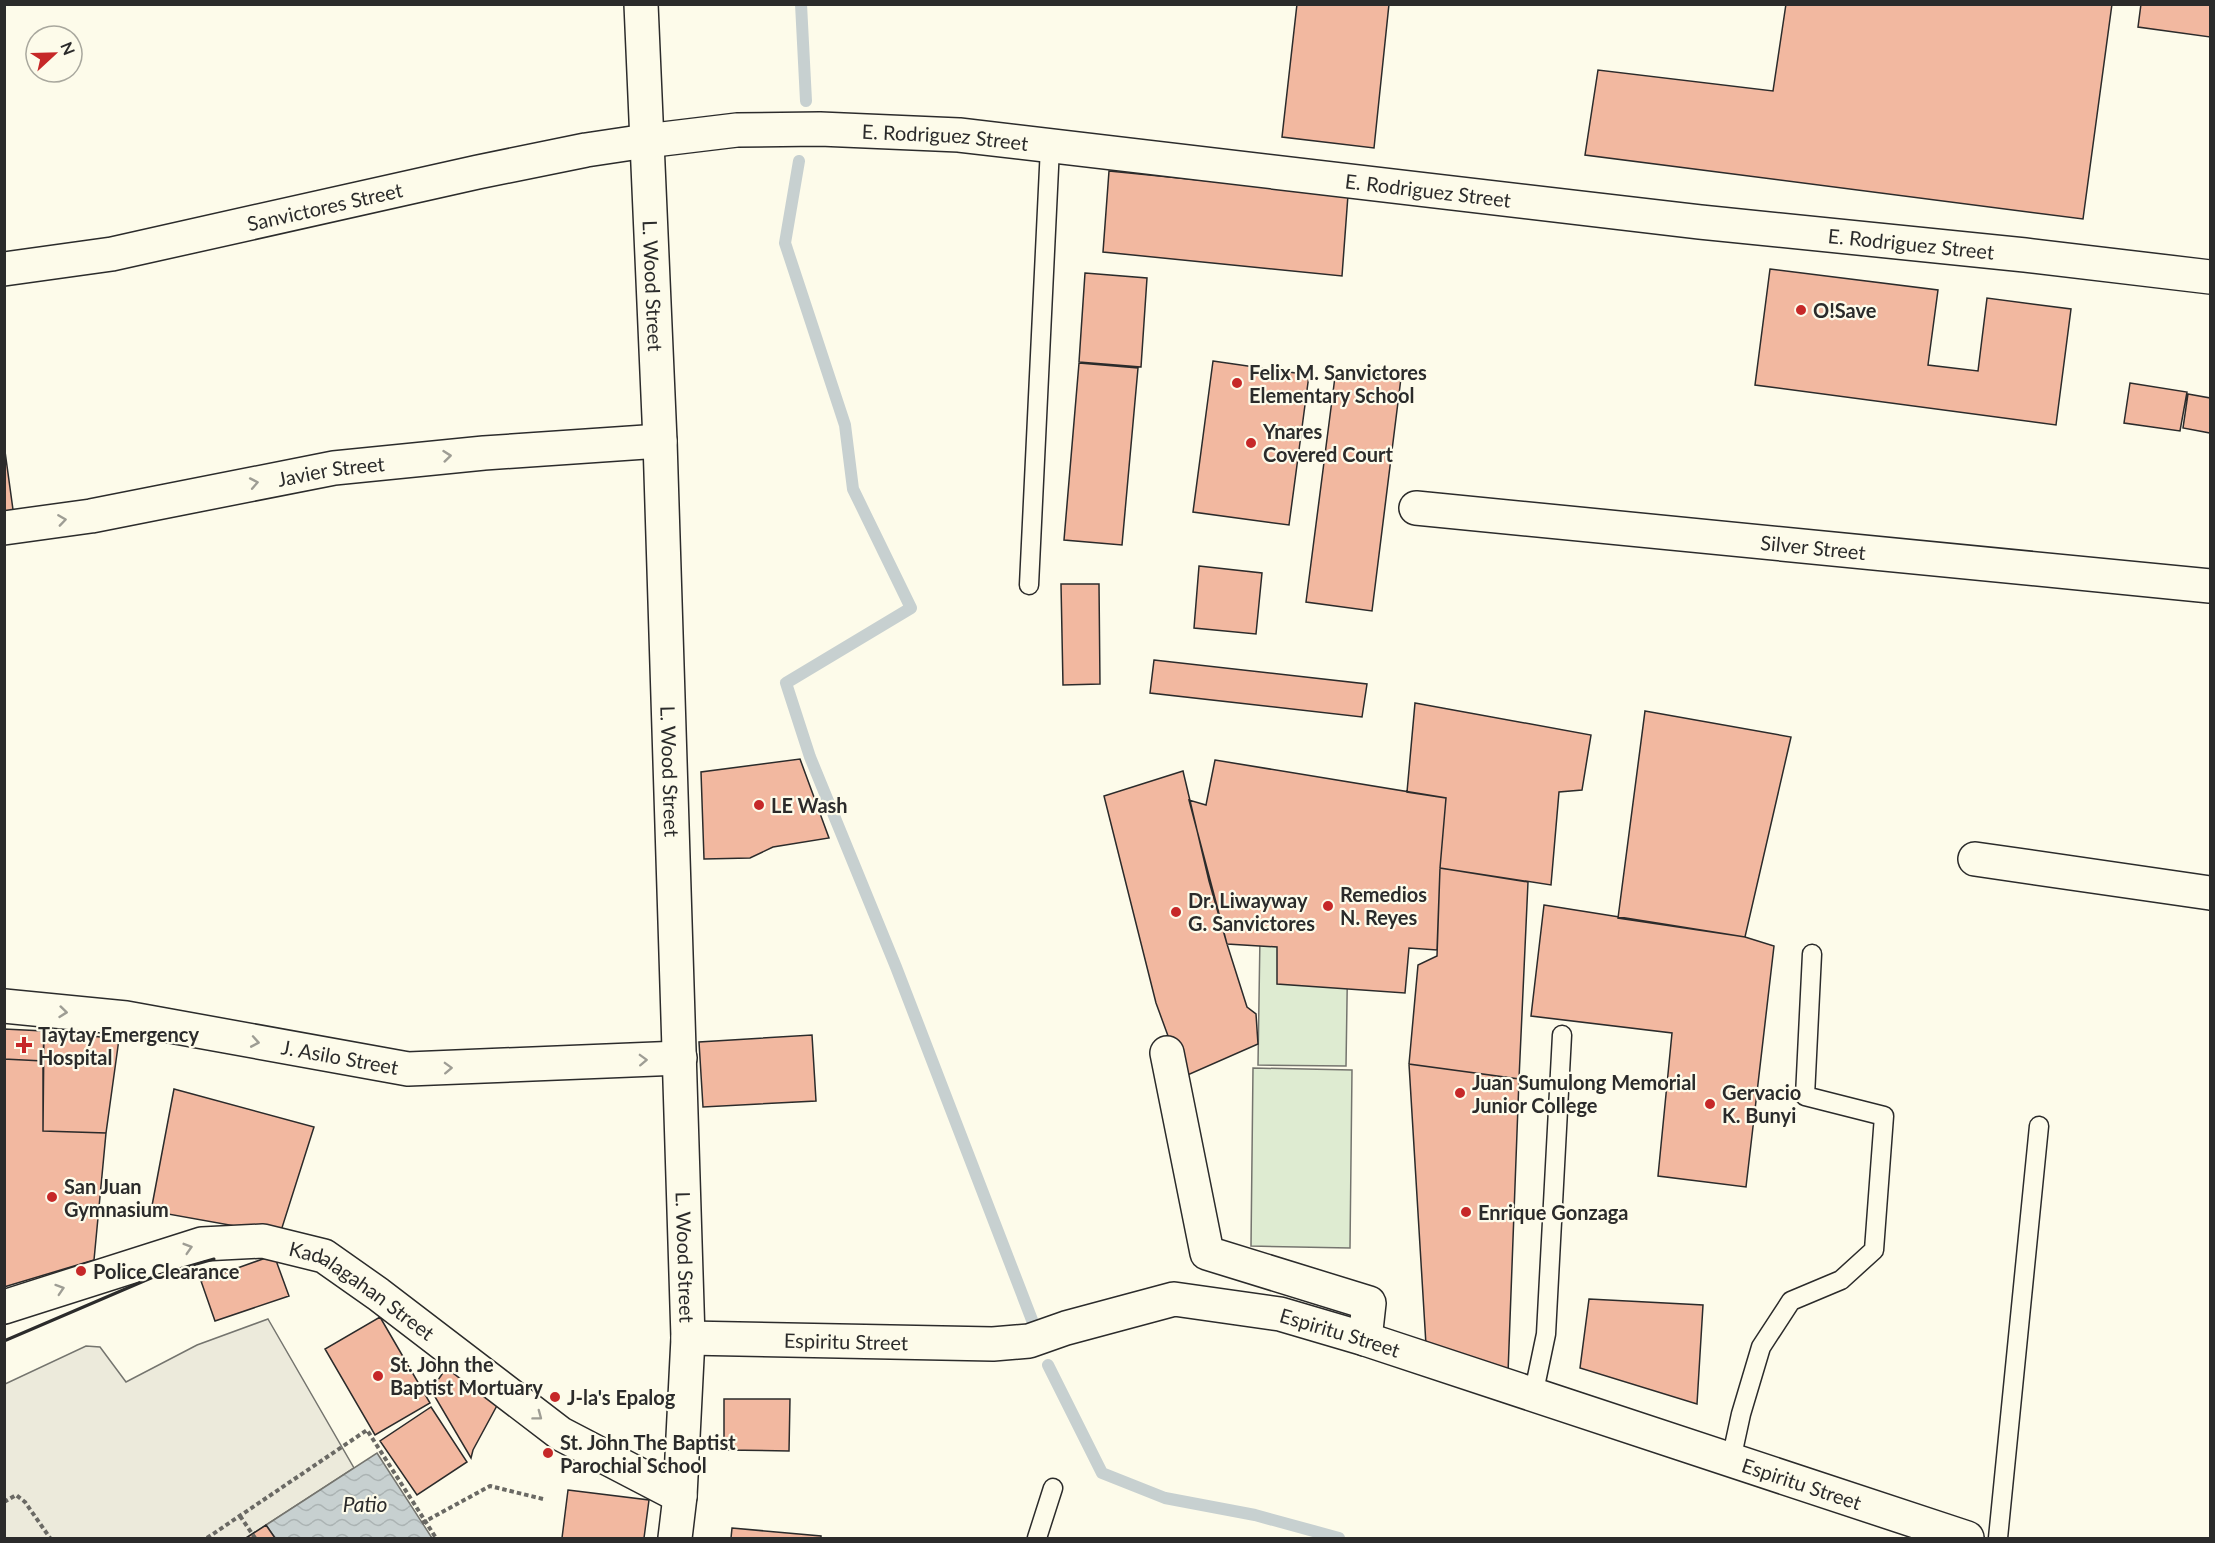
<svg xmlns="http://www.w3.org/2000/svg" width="2215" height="1543" font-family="Lato,sans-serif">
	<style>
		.garden { fill: #deebd1; stroke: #74746e; stroke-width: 1.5 }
		.parking { fill: #eceadb; stroke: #74746e; stroke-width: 1.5 }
		.water { fill: url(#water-waves); stroke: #74746e; stroke-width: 1.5 }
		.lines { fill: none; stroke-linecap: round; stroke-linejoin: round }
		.stream { stroke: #c7d0d0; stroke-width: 12 }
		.building { fill: #f2b8a0; stroke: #2b2b2b; stroke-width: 1.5 }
		.lane-casing { stroke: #2b2b2b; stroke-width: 21 }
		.street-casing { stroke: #2b2b2b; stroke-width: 36 }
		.secondary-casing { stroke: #2b2b2b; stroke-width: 36 }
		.path { stroke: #6a6964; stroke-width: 4; stroke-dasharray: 4.5 3; stroke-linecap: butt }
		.lane { stroke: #fdfbea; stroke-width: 18 }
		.street { stroke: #fdfbea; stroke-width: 33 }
		.secondary { stroke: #fdfbea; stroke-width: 33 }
		.wall { stroke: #2b2b2b; stroke-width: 3 }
		.oneway { stroke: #9e9d94 }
		.poi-dot { fill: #c62828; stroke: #fdfbea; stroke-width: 2 }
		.labels { text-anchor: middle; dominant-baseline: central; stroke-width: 4.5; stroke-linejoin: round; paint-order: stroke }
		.street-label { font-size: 20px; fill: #2b2b2b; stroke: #fdfbea }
		.poi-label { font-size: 20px; font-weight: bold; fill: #2b2b2b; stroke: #fdfbea; text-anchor: start }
		.water-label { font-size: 21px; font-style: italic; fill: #2b2b2b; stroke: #fdfbea }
	</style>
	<defs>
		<pattern id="water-waves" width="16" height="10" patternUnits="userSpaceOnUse" patternTransform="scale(1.5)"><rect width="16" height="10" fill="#c7d0d0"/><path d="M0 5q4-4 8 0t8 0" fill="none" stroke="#abb3b3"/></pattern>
	</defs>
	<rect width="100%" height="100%" fill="#fdfbea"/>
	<path class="garden" d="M1260 936 1348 937 1346 1066 1258 1065Z
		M1253 1068 1352 1070 1350 1248 1251 1246Z"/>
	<path class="parking" d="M268 1319 354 1468 246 1538H5V1384L86 1346 100 1347 126 1382 197 1345Z"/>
	<path class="water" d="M377 1453 432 1538H275L266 1525Z"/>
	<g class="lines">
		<path class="stream" d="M801 4 806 101
			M799 161 785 243 845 425 853 489 911 608 786 683 810 757 896 967 1032 1320
			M1048 1365 1102 1473 1165 1498 1255 1515 1339 1538"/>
	</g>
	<path class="building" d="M1297 4H1389L1374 148 1282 137Z
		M1786 4H2112L2083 219 1585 155 1598 70 1773 91Z
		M2141 4H2210V37L2138 27Z
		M1109 171 1348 195 1342 276 1103 252Z
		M1770 269 1938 290 1928 365 1978 371 1987 298 2071 309 2056 425 1755 385Z
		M1085 273 1147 278 1141 367 1079 362Z
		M1213 361 1309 375 1289 525 1193 512Z
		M1079 363 1138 368 1122 545 1064 540Z
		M1336 369 1401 378 1372 611 1306 602Z
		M2130 383 2187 392 2180 431 2124 423Z
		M2188 394 2210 398V433L2183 428Z
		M4 444 14 517 4 518Z
		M1199 566 1262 573 1256 634 1194 628Z
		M1061 584H1099L1100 684 1063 685Z
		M1154 660 1367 684 1362 717 1150 693Z
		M1415 703 1591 735 1582 790 1559 792 1551 885 1440 868 1446 798 1407 792Z
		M1645 711 1791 737 1745 937 1618 918Z
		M800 759 829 838 773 847 750 858 704 859 701 772Z
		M1215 760 1446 798 1440 868 1437 950 1409 948 1405 993 1277 984V947L1227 944 1189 800 1206 805Z
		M1183 771 1209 881 1227 944 1247 1007 1256 1014 1258 1044 1183 1077 1156 1003 1104 796Z
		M1440 868 1528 882 1519 1079 1409 1064 1418 965 1437 956Z
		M1544 905 1745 937 1774 946 1746 1187 1658 1176 1672 1033 1531 1016Z
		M4 1029 44 1031 43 1061 4 1059Z
		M44 1031 119 1039 106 1133 43 1131Z
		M812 1035 816 1101 703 1107 699 1042Z
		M4 1059 43 1061V1131L106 1133 94 1260 4 1287Z
		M1409 1064 1519 1079 1508 1373 1426 1345Z
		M174 1089 314 1127 280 1234 151 1211Z
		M274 1255 289 1296 215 1321 201 1281Z
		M1589 1299 1703 1305 1697 1404 1580 1368Z
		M380 1317 430 1403 375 1435 325 1349Z
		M447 1367 500 1400 473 1450 471 1458 431 1390Z
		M724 1399H790L789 1451 724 1450Z
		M431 1407 467 1462 417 1495 380 1441Z
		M568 1490 649 1500 644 1538H562Z
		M266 1525 275 1538H246Z
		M732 1528 821 1536V1538H731Z"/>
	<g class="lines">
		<g class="lane-casing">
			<path id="lane" d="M1029 585 1050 147
				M1533 1396 1546 1334 1562 1035
				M1731 1460 1741 1414 1761 1347 1791 1301 1841 1280 1874 1250 1884 1116 1805 1096 1812 954
				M1037 1538 1053 1488
				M1998 1538 2039 1126"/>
		</g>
		<g class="street-casing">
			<g id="street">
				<path id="s1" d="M4 269 112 254 478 172 586 150 646 141"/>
				<path id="s2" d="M1416 508 2210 586"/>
				<path id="s3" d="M4 528 91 516 334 468 484 453 660 441"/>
				<path d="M1975 859 2210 893"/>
				<path id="s4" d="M4 1006 126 1018 408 1069 680 1058"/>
				<path d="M1167 1053 1207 1253 1369 1303 1365 1339"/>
				<path id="s5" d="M4 1307 202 1244 263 1241 324 1256 378 1294 561 1434 680 1496"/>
				<path id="s6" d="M688 1338 993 1344 1029 1341 1066 1328 1174 1299 1280 1314 1365 1339 1967 1538"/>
			</g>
		</g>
		<g class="secondary-casing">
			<g id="secondary">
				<path id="s7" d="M641 4 660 441 688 1338 680 1496 675 1538"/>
				<path id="s8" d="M646 141 737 130 820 129 959 135 1700 222 2025 255 2210 277"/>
			</g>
		</g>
		<path class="path" d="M4 1502 16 1495 25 1502 50 1538
			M240 1516 255 1538
			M422 1523 490 1486 543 1499
			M207 1538 367 1430 436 1538"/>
		<use href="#lane" class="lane"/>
		<use href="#street" class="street"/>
		<use href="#secondary" class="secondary"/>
		<path class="wall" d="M4 1341 158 1275 214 1259"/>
	</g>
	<defs><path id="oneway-chevron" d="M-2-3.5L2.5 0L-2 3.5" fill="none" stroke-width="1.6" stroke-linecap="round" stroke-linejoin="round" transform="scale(1.5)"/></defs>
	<g class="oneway">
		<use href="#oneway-chevron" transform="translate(447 456) rotate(-6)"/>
		<use href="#oneway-chevron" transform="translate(254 483) rotate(-11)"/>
		<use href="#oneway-chevron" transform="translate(62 520) rotate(-8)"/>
		<use href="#oneway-chevron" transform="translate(63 1012) rotate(6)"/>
		<use href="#oneway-chevron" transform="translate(255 1042) rotate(10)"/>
		<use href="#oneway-chevron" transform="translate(643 1060) rotate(-2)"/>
		<use href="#oneway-chevron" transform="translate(448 1068) rotate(-2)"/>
		<use href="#oneway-chevron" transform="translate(188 1248) rotate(-17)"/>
		<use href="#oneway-chevron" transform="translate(60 1289) rotate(-18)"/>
		<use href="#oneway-chevron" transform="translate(538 1416) rotate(37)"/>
	</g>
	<g class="poi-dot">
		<circle cx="1801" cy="310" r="6"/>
		<circle cx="1237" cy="383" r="6"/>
		<circle cx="1251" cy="443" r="6"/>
		<circle cx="759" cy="805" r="6"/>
		<circle cx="1328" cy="906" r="6"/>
		<circle cx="1176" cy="912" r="6"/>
		<path d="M21 1036h6v6h6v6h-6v6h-6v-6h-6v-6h6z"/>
		<circle cx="1460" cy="1093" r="6"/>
		<circle cx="1710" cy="1104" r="6"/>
		<circle cx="52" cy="1197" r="6"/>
		<circle cx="1466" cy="1212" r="6"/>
		<circle cx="81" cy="1271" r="6"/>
		<circle cx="378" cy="1376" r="6"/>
		<circle cx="555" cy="1397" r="6"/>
		<circle cx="548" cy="1453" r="6"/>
	</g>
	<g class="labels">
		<g class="street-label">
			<text stroke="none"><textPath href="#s8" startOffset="300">E. Rodriguez Street</textPath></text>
			<text stroke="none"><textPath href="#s8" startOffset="786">E. Rodriguez Street</textPath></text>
			<text stroke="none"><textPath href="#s1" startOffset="327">Sanvictores Street</textPath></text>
			<text stroke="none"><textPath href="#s8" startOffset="1272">E. Rodriguez Street</textPath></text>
			<text stroke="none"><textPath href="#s7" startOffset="282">L. Wood Street</textPath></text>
			<text stroke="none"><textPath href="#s3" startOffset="332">Javier Street</textPath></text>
			<text stroke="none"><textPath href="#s2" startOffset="399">Silver Street</textPath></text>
			<text stroke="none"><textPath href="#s7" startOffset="768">L. Wood Street</textPath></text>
			<text stroke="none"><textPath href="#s4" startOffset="340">J. Asilo Street</textPath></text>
			<text stroke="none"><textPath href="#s7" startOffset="1254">L. Wood Street</textPath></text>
			<text stroke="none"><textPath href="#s5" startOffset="381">Kadalagahan Street</textPath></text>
			<text stroke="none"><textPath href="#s6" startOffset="662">Espiritu Street</textPath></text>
			<text stroke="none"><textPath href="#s6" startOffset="158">Espiritu Street</textPath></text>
			<text stroke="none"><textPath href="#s6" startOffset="1148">Espiritu Street</textPath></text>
		</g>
		<g class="poi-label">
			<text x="1813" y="310">O!Save</text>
			<text x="1249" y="372">Felix M. Sanvictores<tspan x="1249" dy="23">Elementary School</tspan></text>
			<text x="1263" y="431">Ynares<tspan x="1263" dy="23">Covered Court</tspan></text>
			<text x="771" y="805">LE Wash</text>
			<text x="1340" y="894">Remedios<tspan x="1340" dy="23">N. Reyes</tspan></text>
			<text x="1188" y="900">Dr. Liwayway<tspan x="1188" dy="23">G. Sanvictores</tspan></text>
			<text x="38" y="1034">Taytay Emergency<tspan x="38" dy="23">Hospital</tspan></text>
			<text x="1472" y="1082">Juan Sumulong Memorial<tspan x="1472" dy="23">Junior College</tspan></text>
			<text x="1722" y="1092">Gervacio<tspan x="1722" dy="23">K. Bunyi</tspan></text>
			<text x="64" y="1186">San Juan<tspan x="64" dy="23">Gymnasium</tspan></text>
			<text x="1478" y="1212">Enrique Gonzaga</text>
			<text x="93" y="1271">Police Clearance</text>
			<text x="390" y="1364">St. John the<tspan x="390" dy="23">Baptist Mortuary</tspan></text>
			<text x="567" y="1397">J-la's Epalog</text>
			<text x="560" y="1442">St. John The Baptist<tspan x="560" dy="23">Parochial School</tspan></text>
		</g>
		<g class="water-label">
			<text x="365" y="1503">Patio</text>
		</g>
	</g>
	<rect width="2215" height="1543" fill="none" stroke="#2b2b2b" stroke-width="12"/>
	<g transform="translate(54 54) rotate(68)"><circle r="28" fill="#fdfbea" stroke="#a9a89e" stroke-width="1.5"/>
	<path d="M0-4.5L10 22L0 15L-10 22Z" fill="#c62828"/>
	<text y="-9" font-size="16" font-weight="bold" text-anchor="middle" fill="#2b2b2b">N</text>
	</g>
</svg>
